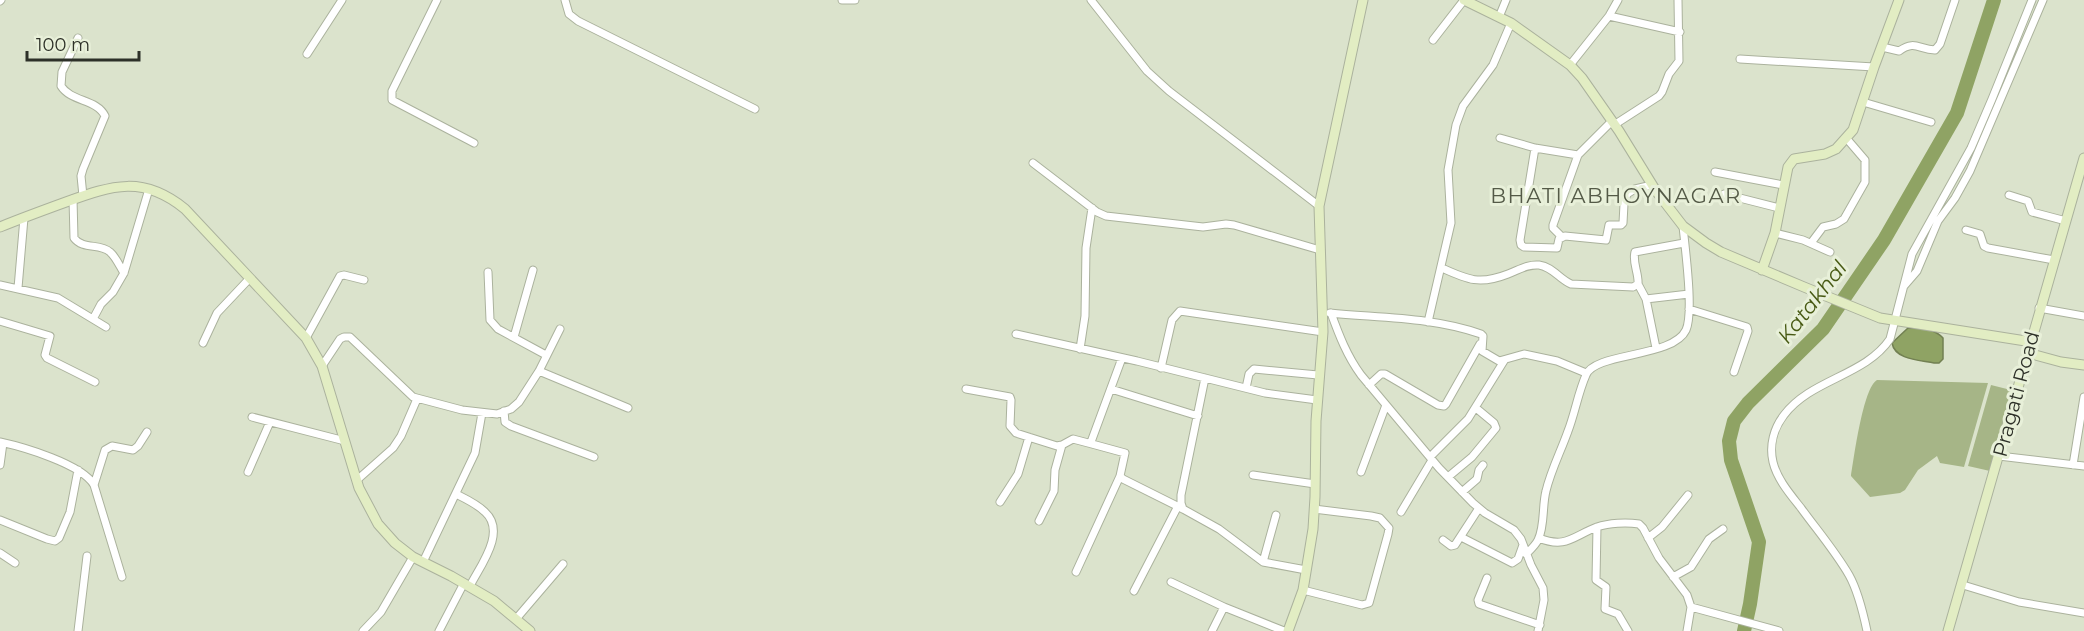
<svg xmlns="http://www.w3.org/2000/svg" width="2084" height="631" font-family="Montserrat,sans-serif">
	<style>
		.green { fill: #a6b587 }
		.water { fill: #8fa364; stroke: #728052; stroke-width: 1.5 }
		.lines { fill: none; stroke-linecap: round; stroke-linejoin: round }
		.river { stroke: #8fa364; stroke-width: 14 }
		.street-casing { stroke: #abb29d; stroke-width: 9 }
		.secondary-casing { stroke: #abb29d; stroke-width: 11 }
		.street { stroke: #fff; stroke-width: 7 }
		.secondary { stroke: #e2edc3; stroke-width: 9 }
		.labels { text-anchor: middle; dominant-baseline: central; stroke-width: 6; stroke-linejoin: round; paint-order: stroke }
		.street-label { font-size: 20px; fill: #2d3028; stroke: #e8f0d9 }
		.neighbourhood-label { font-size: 21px; letter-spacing: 1.5px; fill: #545a47; stroke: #e8f0d9 }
		.water-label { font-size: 21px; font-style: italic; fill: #485a14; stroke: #e8f0d9 }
	</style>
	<rect width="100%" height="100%" fill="#dbe3cc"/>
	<path class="green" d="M1877 380 1988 383 1964 467 1940 463 1937 456 1918 470 1905 490 1900 493 1870 497 1851 476C1854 458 1863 388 1877 380Z
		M1991 385 2015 391 1990 471 1968 466Z"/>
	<path class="water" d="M1908 328C1921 329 1934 328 1943 338V359L1939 363H1934C1920 360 1895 360 1892 343Z"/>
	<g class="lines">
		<path class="river" d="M1744 631 1750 604 1759 542 1731 460 1729 441 1734 421 1748 403 1823 329 1884 240 1957 113 1994 0"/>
		<g class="street-casing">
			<path id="street" d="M437 0 392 91V100L474 143
				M565 0 569 14 578 21 755 109
				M842 0H855
				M1091 0 1147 71 1169 91 1319 206
				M0 1 1 0
				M1609 16 1680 32
				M1499 17 1506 0
				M78 38 62 72 61 86C71 102 97 99 105 116L83 169 81 176 83 196
				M1433 40 1464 0
				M1882 47 1899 51C1915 40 1918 49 1935 50L1940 44 1955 0
				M307 54 342 0
				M1740 59 1874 67
				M1570 65 1609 16 1618 0
				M1863 102 1931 122
				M1614 125 1659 96 1662 92 1669 74 1679 61 1678 0
				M1500 138 1535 148 1578 155 1612 121
				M1535 148 1520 240 1521 245 1524 247 1557 248 1559 239 1565 236 1606 240 1609 225H1621L1623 223 1624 204 1627 194 1635 189 1652 185
				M1033 163 1097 212 1106 216 1203 227 1226 224 1234 225 1320 250
				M1715 172 1783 185
				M1724 194 1779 208
				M2009 195 2028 201 2032 212 2066 221
				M73 199 74 238C83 250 100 243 110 252 116 257 120 267 124 273
				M1966 230 1980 234 1984 246 1988 248 2054 260
				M1775 233 1803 240 1830 252
				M1561 236 1553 228V225L1578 155
				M1811 243 1823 227 1836 224 1844 219 1865 182V160L1847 139
				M1442 268C1468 280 1480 285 1508 274 1519 270 1527 264 1539 265 1553 267 1559 279 1571 284L1633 287 1638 284C1639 273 1632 263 1635 252L1684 243
				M488 272 490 320 498 329 546 355
				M1638 284 1646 299 1689 294
				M0 285 58 298 106 327
				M1904 286 1917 271 1938 221 1955 198 1970 171 2043 0
				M18 288 24 218
				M1646 299 1656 348
				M2039 308 2084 316
				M1689 309 1747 327 1748 331 1734 372
				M1330 313C1380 318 1433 317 1481 334L1483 336 1482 351 1499 361 1524 354 1557 361 1586 373
				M1331 313C1339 335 1347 356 1361 375L1439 468 1473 503 1485 513 1514 530 1521 539 1531 565 1543 588 1544 600 1538 631
				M93 319 101 304 113 292 124 273 149 189
				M0 321 50 336 45 355 47 358 95 382
				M1428 322 1451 223 1448 170 1456 125 1463 106 1493 65 1511 23
				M1016 334 1137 361 1265 393 1317 400
				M514 337 533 270
				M306 338 340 276 344 275 364 280
				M203 343 217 313 250 278
				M1080 349 1085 316 1086 248 1092 208
				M1122 358 1091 442 1092 444 1125 453 1120 476 1123 479 1183 509
				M322 366 340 339 344 337H350L413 397 462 410 497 414 511 409 519 402 539 371 560 329
				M1161 368 1172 320 1180 311 1323 332
				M539 371 628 408
				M1205 378 1181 495V503L1183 509 1219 529 1263 562 1306 570
				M1369 385 1381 374H1385L1438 405 1444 406 1446 404 1480 344
				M1246 388 1249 374 1254 369 1318 375
				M966 389 1010 397 1011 400 1010 426 1016 433 1057 446 1062 445 1073 439 1092 444
				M1111 389 1198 416
				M504 411 505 422 511 426 594 457
				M252 417 345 441
				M0 442C23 447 82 464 94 485L122 577
				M1999 456 2084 466
				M1430 457 1468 419 1504 361
				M0 465 3 443
				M2073 465 2084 397
				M248 472 270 422
				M1361 472 1386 405
				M1253 475 1315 484
				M1448 477 1472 457 1496 428 1494 423 1476 408
				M357 480 393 448 401 436 417 399
				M94 485 105 450 112 446 133 450 138 446 147 432
				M1462 492 1477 479 1479 470 1483 465
				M456 494C466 499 477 504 485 512 507 532 480 566 470 586
				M1000 502 1018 474 1029 437
				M1401 512 1432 460
				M0 520 47 539 55 541 59 538 70 512 78 470
				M1039 521 1054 491 1055 470 1062 445
				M1597 527 1596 580 1606 587 1605 609 1618 614 1628 631
				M1461 537 1512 563 1518 559 1523 545
				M1539 538C1566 549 1573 536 1597 527 1609 523 1626 522 1639 524L1643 528 1659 558 1687 595 1691 607 1687 631
				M1648 538 1662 527 1688 495
				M1443 540 1451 546 1455 545 1479 508
				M0 553 15 563
				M1526 554C1530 550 1535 546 1538 540 1545 526 1542 506 1546 491 1551 470 1561 451 1568 431 1575 413 1578 393 1586 375 1595 352 1673 358 1686 330 1694 312 1685 248 1683 226
				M423 562 475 453 482 413
				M1263 562 1276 515
				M1076 572 1120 476
				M1673 577 1691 567 1709 539 1723 529
				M1487 578 1478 600 1479 604 1540 625
				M1171 582 1224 607 1284 631
				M1963 585 2019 602 2084 613
				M1303 590 1362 605 1369 603 1388 534 1389 528 1380 518 1371 516 1314 509
				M1134 591 1178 506
				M1691 607 1779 631
				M516 619 563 564
				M78 631 87 556
				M363 631 381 612 413 557
				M439 631 464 583
				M1212 631 1224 607
				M1867 631C1863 612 1858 591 1849 575 1835 551 1817 530 1801 508 1790 494 1777 479 1773 462 1769 445 1774 428 1784 415 1811 379 1865 376 1890 339L1912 254 1971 148 1992 99 2032 0"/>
		</g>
		<g class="secondary-casing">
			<path id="secondary" d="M1464 0 1511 23 1570 65 1582 78 1619 131 1656 191 1683 226 1706 243 1721 252 1804 287 1880 318 2032 342
				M0 227C22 218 44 210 66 202 113 185 143 175 185 209L306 338 322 366 359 488 378 524 395 543 413 557 451 576 494 601 530 631
				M1762 270 1775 233 1788 167 1794 159 1825 154 1836 149 1853 130 1874 67 1899 0
				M2028 353 2061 362 2084 365
				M1288 631 1303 590 1313 529 1315 497 1316 421 1323 332 1319 206 1363 0
				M1948 631 2084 158"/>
		</g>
		<use href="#street" class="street"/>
		<use href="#secondary" class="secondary"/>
	</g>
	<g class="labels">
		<g class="street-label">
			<text transform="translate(2016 394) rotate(-75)">Pragati Road</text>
		</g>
		<g class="neighbourhood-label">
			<text x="1616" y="195">BHATI ABHOYNAGAR</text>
		</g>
		<g class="water-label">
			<text transform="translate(1812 302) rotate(-52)">Katakhal</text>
		</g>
	</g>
	<path d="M27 51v9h112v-9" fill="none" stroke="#2d3028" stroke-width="3"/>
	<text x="36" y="51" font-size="18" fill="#2d3028" stroke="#e8f0d9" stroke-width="4.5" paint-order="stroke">100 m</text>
</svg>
